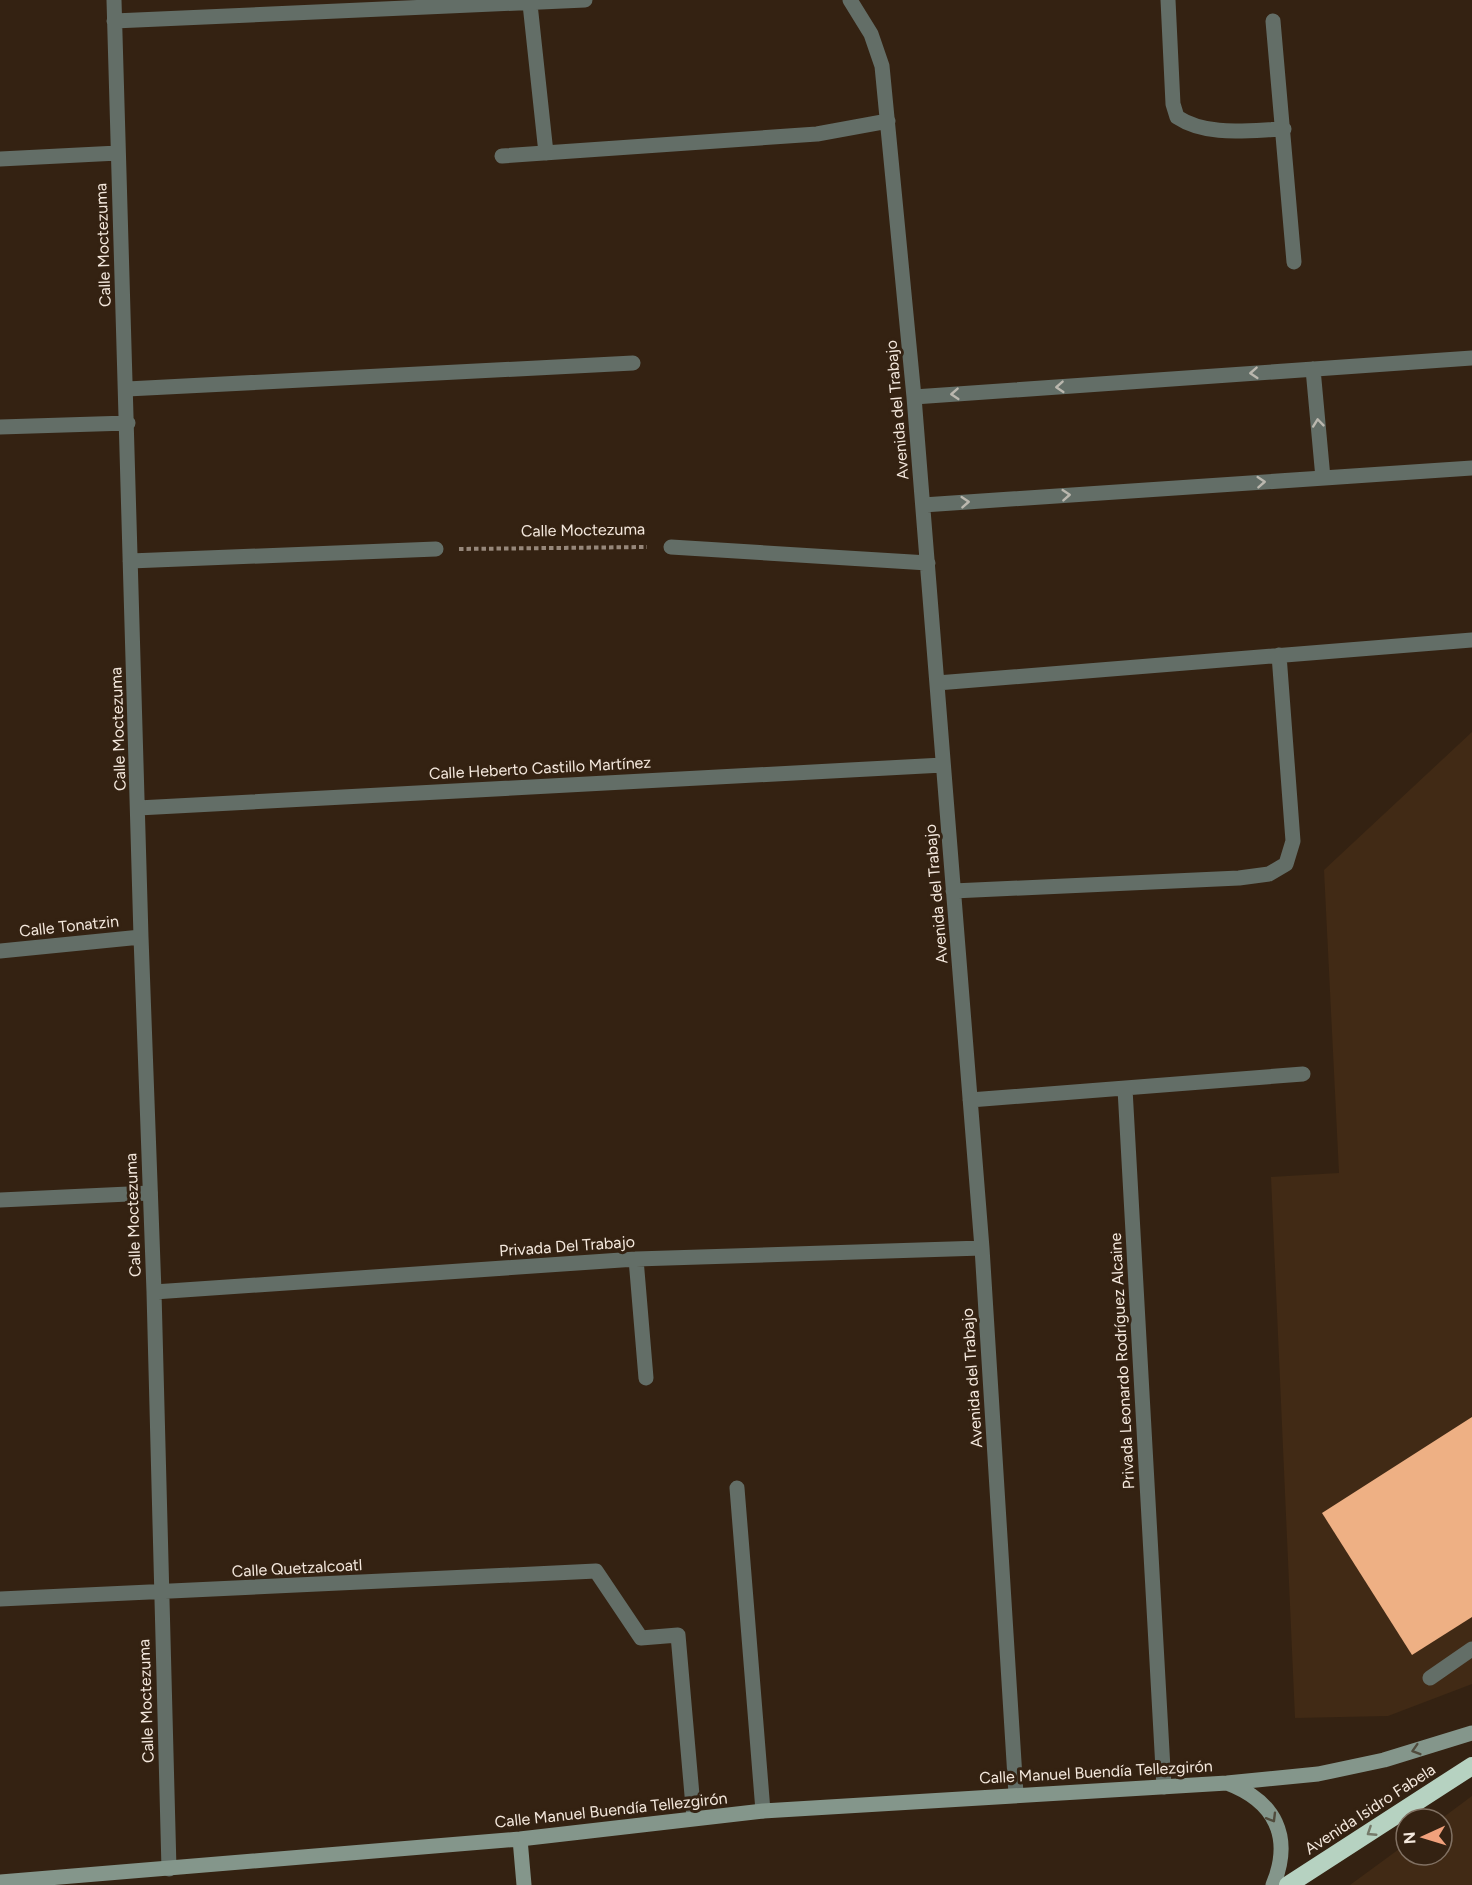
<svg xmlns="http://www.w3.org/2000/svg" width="1472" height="1885" font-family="Figtree,sans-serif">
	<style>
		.built { fill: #412a15 }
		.building { fill: #eeb084 }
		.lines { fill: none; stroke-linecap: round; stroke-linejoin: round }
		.path { stroke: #96877a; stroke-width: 4; stroke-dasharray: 4.5 3; stroke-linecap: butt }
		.lane { stroke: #636e67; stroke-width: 15 }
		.street { stroke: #636e67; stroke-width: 15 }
		.secondary { stroke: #84968b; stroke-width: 15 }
		.highway { stroke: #b6d2c1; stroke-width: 18 }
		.oneway { stroke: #bab7ae }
		.oneway2 { stroke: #504b3c }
		.oneway3 { stroke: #757a6a }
		.labels { text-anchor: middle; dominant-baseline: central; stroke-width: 6; stroke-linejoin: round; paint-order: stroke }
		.street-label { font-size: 16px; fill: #f4e8dd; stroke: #342212 }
	</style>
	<rect width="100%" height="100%" fill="#342212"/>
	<path class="built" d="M1472 732V1684L1388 1716 1295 1718 1271 1177 1339 1173 1324 870Z
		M1472 1796V1885H1350L1406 1844V1855H1442L1441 1819Z"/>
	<path class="building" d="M1472 1417V1617L1412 1655 1322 1513Z"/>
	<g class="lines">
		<path class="path" d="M459 549 647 547"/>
		<path class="lane" d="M0 1200 150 1193
			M1430 1678 1472 1649"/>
		<path class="street" d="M114 0 141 937 154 1292 169 1869
			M850 0 871 34 882 66 914 397 982 1248 1016 1794
			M1168 0 1173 104 1177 117C1207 137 1249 130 1284 129
			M530 4 546 153
			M114 21 585 0
			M1273 21 1294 262
			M502 156 817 134 888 121
			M0 159 118 153
			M1313 369 1323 478
			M127 389 633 363
			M914 397 1472 358
			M0 427 128 423
			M923 505 1472 468
			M671 547 928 563
			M130 561 436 549
			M937 683 1472 640
			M138 808 943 765
			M953 891 1239 878 1269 874 1286 864 1293 841 1279 655
			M0 951 141 937
			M1125 1089 1164 1787
			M970 1100 1303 1074
			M636 1259 646 1378
			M154 1292 636 1259 982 1248
			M737 1488 763 1811
			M0 1599 596 1571 641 1638 678 1635 694 1818"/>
		<path class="secondary" d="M1227 1783C1275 1801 1293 1837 1273 1885
			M520 1839 524 1885
			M0 1882 520 1839 763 1811 1227 1783 1318 1774 1384 1760 1472 1733"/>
		<path class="highway" d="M1288 1885 1472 1766"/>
	</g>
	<defs><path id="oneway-chevron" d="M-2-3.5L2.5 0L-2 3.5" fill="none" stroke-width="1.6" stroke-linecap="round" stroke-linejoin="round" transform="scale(1.5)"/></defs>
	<g class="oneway">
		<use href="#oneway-chevron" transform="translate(1254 373) rotate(176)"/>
		<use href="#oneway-chevron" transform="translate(1060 387) rotate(176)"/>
		<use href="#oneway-chevron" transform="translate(955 394) rotate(176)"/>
		<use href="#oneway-chevron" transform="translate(1318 423) rotate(-96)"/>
		<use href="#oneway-chevron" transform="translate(1261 482) rotate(-4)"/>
		<use href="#oneway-chevron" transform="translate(1066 495) rotate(-4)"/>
		<use href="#oneway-chevron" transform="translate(965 502) rotate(-4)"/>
	</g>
	<g class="oneway2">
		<use href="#oneway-chevron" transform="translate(1416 1750) rotate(163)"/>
		<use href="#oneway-chevron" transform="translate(1272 1818) rotate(59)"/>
	</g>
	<use class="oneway3" href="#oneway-chevron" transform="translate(1371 1832) rotate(147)"/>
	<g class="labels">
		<g class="street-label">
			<text transform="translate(103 245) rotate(-92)">Calle Moctezuma</text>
			<text transform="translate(897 410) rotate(-95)">Avenida del Trabajo</text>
			<text transform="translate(583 530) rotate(-1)">Calle Moctezuma</text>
			<text transform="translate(118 729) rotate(-92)">Calle Moctezuma</text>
			<text transform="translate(540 768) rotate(-3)">Calle Heberto Castillo Martínez</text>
			<text transform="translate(936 894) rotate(-95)">Avenida del Trabajo</text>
			<text transform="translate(69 926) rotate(-6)">Calle Tonatzin</text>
			<text transform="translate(133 1215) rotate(-92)">Calle Moctezuma</text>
			<text transform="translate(567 1246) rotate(-4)">Privada Del Trabajo</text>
			<text transform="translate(1122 1361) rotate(-93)">Privada Leonardo Rodríguez Alcaine</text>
			<text transform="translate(972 1378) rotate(-94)">Avenida del Trabajo</text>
			<text transform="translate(297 1568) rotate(-3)">Calle Quetzalcoatl</text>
			<text transform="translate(146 1701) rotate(-92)">Calle Moctezuma</text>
			<text transform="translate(1096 1772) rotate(-3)">Calle Manuel Buendía Tellezgirón</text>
			<text transform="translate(1370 1809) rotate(-33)">Avenida Isidro Fabela</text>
			<text transform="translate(611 1810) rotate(-6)">Calle Manuel Buendía Tellezgirón</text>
		</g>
	</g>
	<g transform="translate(1424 1837) rotate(266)"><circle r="28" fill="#342212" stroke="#817163" stroke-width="1.5"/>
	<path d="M0-4.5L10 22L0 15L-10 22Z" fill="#f1a17c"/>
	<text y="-9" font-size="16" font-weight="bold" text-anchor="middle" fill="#f4e8dd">N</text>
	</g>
</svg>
